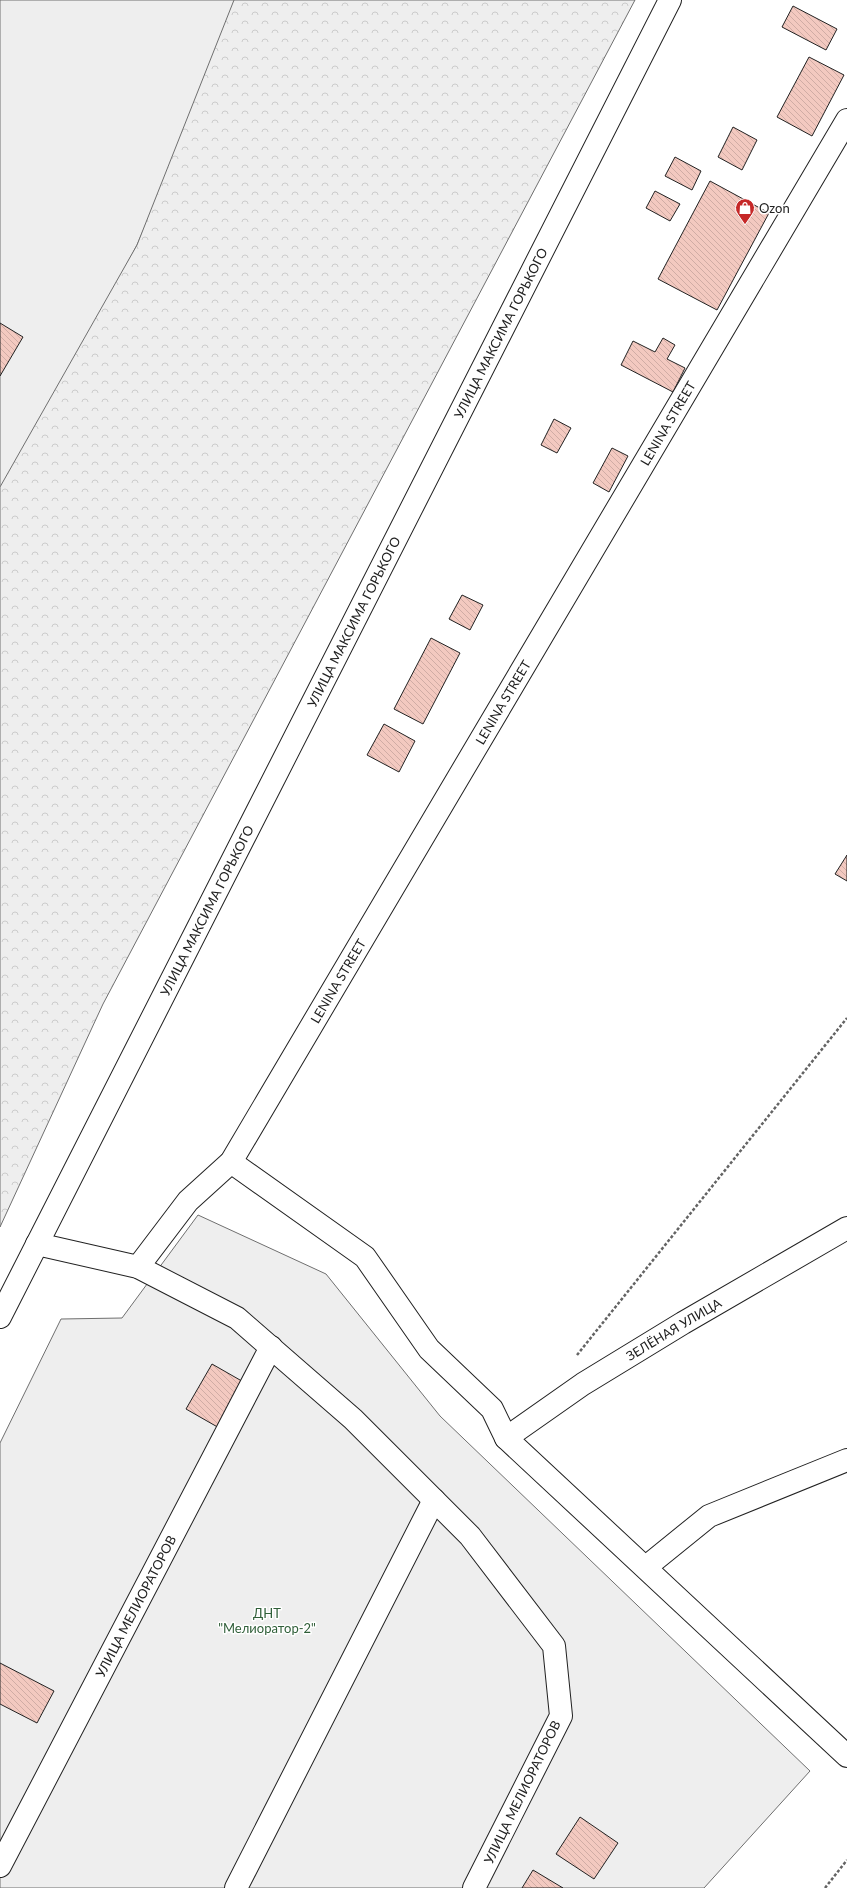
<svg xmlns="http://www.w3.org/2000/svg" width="847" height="1888" font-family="Lato,sans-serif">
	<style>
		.green { fill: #eee; stroke: #6f6f6f }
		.forest { fill: url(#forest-crowns); stroke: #6f6f6f }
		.building { fill: url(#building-back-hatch); stroke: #222 }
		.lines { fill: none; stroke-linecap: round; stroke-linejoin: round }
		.minor-casing { stroke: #222; stroke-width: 24 }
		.major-casing { stroke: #222; stroke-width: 24 }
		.path { stroke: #646464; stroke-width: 2.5; stroke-dasharray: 3 2; stroke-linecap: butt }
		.minor { stroke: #fff; stroke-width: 22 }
		.major { stroke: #fff; stroke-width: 22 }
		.labels { text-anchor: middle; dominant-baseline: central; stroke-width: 3; stroke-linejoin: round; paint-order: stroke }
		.poi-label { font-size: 13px; fill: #222; stroke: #fff; text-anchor: start }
		.street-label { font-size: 13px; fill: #222; stroke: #fff }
		.park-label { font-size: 13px; fill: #2f5e38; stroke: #fff }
	</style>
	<defs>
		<pattern id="forest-crowns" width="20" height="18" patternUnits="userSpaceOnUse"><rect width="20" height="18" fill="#eee"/><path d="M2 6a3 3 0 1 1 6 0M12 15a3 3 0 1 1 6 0" fill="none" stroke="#ccc"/></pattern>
		<pattern id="building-back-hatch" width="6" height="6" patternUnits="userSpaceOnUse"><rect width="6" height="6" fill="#f3c9c0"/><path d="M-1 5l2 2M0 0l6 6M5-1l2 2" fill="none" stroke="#d0aca5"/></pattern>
	</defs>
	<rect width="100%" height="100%" fill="#fff"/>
	<path class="green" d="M0 0H241L137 245 0 502Z
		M198 1215 326 1274 440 1416 810 1771 704 1888H0V1443L61 1319 122 1318Z"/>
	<path class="forest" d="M234 0H635L103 1004 0 1227V487L137 245Z"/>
	<path class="building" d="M793 6 837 29 826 50 782 27Z
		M809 57 844 75 812 136 777 117Z
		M733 127 757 140 742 170 718 157Z
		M675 157 701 171 692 190 665 176Z
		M710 181 769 213 717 310 658 279Z
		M655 191 680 204 670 221 646 208Z
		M0 323 23 337 0 376Z
		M663 338 675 345 667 359 685 368 673 392 621 365 633 341 655 352Z
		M554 419 571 428 557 453 541 445Z
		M612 448 628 456 609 492 593 483Z
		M462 595 483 605 470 630 449 619Z
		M431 638 460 653 423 724 394 709Z
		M384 724 415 741 399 772 367 755Z
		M847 855V881L835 874Z
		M212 1364 247 1384 221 1429 186 1409Z
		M0 1663 54 1691 37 1723 0 1704Z
		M580 1817 618 1843 594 1879 556 1854Z
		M533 1870 563 1888H522Z"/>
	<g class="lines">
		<g class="minor-casing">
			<g id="minor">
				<path d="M231 1162 365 1257 429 1349 492 1409 506 1438 847 1756"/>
				<path d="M37 1244 138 1267 237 1318 353 1419 470 1536 554 1646 561 1716 474 1888"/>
				<path id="s1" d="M138 1267 188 1201 231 1162 847 120"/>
				<path id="s2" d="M506 1438 583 1384 683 1323 847 1228"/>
				<path d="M646 1567 709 1516 847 1460"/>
				<path id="s3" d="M0 1866 271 1347"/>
				<path d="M236 1888 434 1500"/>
			</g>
		</g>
		<g class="major-casing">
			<g id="major">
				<path id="s4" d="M0 1317 670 0"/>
			</g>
		</g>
		<path class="path" d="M577 1355 847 1018
			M825 1888 847 1860"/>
		<use href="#minor" class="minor"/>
		<use href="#major" class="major"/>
	</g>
	<defs>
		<g id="shop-pin" transform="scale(1)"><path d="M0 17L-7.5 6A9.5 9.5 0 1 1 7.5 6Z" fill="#c62828" stroke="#fff"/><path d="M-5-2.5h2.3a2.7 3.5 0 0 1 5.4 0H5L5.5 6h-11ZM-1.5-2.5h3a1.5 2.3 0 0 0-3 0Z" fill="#fff"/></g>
	</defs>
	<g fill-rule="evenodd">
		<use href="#shop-pin" x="745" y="208"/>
	</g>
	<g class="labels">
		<g class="poi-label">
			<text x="759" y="208">Ozon</text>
		</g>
		<g class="street-label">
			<text stroke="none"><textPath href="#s4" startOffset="1104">УЛИЦА МАКСИМА ГОРЬКОГО</textPath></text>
			<text stroke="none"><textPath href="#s1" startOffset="999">LENINA STREET</textPath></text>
			<text stroke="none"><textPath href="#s4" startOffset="780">УЛИЦА МАКСИМА ГОРЬКОГО</textPath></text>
			<text stroke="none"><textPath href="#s1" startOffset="675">LENINA STREET</textPath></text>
			<text stroke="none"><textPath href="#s4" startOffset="456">УЛИЦА МАКСИМА ГОРЬКОГО</textPath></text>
			<text stroke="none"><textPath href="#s1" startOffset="351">LENINA STREET</textPath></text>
			<text stroke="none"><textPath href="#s2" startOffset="200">ЗЕЛЁНАЯ УЛИЦА</textPath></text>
			<text stroke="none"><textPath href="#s3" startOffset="293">УЛИЦА МЕЛИОРАТОРОВ</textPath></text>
			<text transform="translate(522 1792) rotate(-64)">УЛИЦА МЕЛИОРАТОРОВ</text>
		</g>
		<g class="park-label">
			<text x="267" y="1613">ДНТ<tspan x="267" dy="15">"Мелиоратор-2"</tspan></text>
		</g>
	</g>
</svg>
